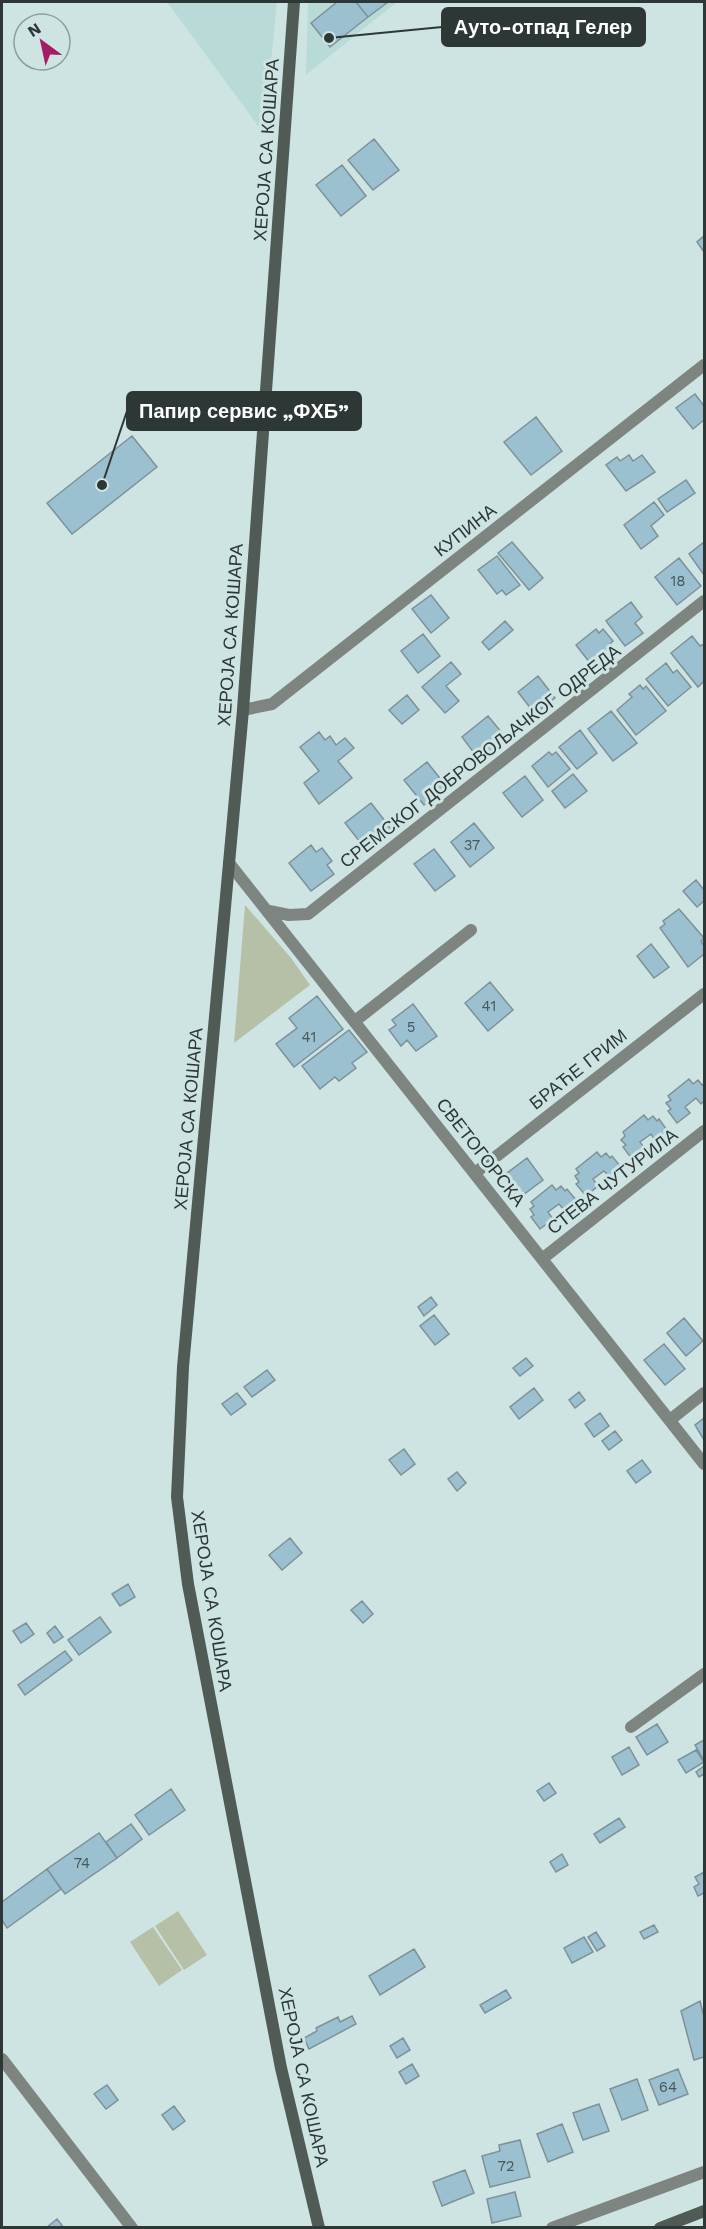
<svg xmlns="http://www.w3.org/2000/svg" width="706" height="2229" font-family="'Work Sans',sans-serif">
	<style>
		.built { fill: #b9dbd8 }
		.green { fill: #b6c0a6 }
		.building { fill: #9bc0cf; stroke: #7e9199; stroke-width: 1.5 }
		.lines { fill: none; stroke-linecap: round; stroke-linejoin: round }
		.street { stroke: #7e8580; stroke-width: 12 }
		.secondary { stroke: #515b55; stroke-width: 12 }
		.labels { text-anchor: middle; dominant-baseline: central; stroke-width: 6; stroke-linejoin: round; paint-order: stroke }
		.number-label { font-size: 15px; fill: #48595c }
		.street-label { font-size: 18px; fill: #2d3736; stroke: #cde4e2 }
		.leader { fill: none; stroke: #2d3736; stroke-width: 2 }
		.callout-dot { fill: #2d3736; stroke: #cde4e2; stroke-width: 2 }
		.callout { fill: #2d3736; stroke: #2d3736; stroke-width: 2 }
		.callout-label { font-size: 20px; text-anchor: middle; font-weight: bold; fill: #fff }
	</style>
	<rect width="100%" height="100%" fill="#cde4e2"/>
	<path class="built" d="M167 2H277L264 134Z
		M308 2H397L306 75Z"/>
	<path class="green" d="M245 905 291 958 310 985 234 1043Z
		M178 1911 207 1955 184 1970 155 1926Z
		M153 1927 182 1970 159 1986 130 1942Z"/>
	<path class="building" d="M337 2H356L368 17 330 47 311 23Z
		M356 2H388L368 17Z
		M374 139 399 170 373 190 348 160Z
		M342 165 366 196 341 216 316 185Z
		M704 236V252L697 242Z
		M695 394 704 406V420L693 429 676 408Z
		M536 417 562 451 531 475 504 442Z
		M132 436 157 467 72 534 47 503Z
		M629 455 633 461 642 455 655 472 626 491 606 465 617 457 620 461Z
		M686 480 695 493 667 512 658 499Z
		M654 502 664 515 651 526 658 536 641 549 624 525Z
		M512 542 543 578 529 590 498 553Z
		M704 542V575L689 554Z
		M497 556 520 585 506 595 502 590 497 594 478 570Z
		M679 558 701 586 677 605 655 577Z
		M431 595 449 618 431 633 412 609Z
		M631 602 642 617 635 623 643 633 625 646 606 621Z
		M505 621 513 630 489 650 482 642Z
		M596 629 599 633 603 629 613 641 609 645 614 652 594 668 576 645Z
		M423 634 440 656 418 673 401 651Z
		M692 636 700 646 704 644V681L698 687 671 653Z
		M451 662 461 674 446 686 459 701 445 713 422 687Z
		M666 663 673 673 677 670 691 687 668 706 646 679Z
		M538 676 555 698 535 714 518 692Z
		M640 685 643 689 646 686 666 711 636 735 617 710 632 697 629 694Z
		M407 695 419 710 402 724 389 710Z
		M611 711 637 743 613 761 588 729Z
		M488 716 507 739 480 761 462 737Z
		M580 730 597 753 577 769 559 747Z
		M319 732 325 740 330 736 336 745 345 738 354 748 338 761 352 778 319 804 304 783 319 771 300 747Z
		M549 752 552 755 556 752 570 769 548 787 532 766Z
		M427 762 447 787 424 805 404 780Z
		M573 774 587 791 565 808 552 791Z
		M525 776 543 800 522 817 503 793Z
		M371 803 392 830 367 851 345 823Z
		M474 823 494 848 470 867 451 842Z
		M311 845 316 852 322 848 332 861 327 865 334 874 311 891 289 863Z
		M434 849 455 876 435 891 414 864Z
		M696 880 704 890V901L697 907 683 891Z
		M679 909 704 938 701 941 704 946V954L688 967 660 928 665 924 663 921Z
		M651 944 669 967 654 978 637 956Z
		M490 982 513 1010 488 1031 465 1003Z
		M317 996 343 1029 294 1067 276 1044 297 1028 289 1018Z
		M413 1004 437 1036 416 1051 407 1040 401 1046 389 1030 396 1025 392 1020Z
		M349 1030 367 1052 352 1063 356 1068 339 1081 335 1077 320 1089 302 1066Z
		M689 1079 693 1084 698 1080 702 1085 704 1084V1101L701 1104 696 1098 685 1107 690 1113 677 1123 668 1111 671 1109 666 1103 671 1100 668 1096Z
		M644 1115 648 1120 653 1116 657 1121 659 1119 667 1130 655 1140 651 1134 640 1142 645 1149 632 1159 623 1147 626 1145 621 1140 625 1136 623 1132Z
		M597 1152 601 1157 606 1153 610 1158 612 1156 621 1167 609 1176 604 1171 593 1179 598 1186 586 1196 576 1184 579 1182 575 1176 579 1173 576 1169Z
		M527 1158 543 1180 519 1198 503 1176Z
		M552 1185 556 1190 561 1186 565 1191 567 1189 576 1200 564 1210 559 1204 548 1212 553 1219 540 1229 531 1217 534 1215 530 1209 534 1206 531 1202Z
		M431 1297 437 1305 424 1316 418 1307Z
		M434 1315 449 1334 435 1345 420 1326Z
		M684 1318 703 1341 686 1356 667 1333Z
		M664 1344 685 1369 665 1385 644 1360Z
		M526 1358 533 1366 520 1376 513 1368Z
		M267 1370 275 1380 252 1397 244 1387Z
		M534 1388 543 1400 519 1419 510 1407Z
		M579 1392 585 1400 575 1408 569 1400Z
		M237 1393 246 1404 231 1415 222 1404Z
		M600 1413 609 1426 594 1437 585 1424Z
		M704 1418V1440L695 1425Z
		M615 1431 622 1440 609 1450 602 1441Z
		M404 1449 415 1464 401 1475 389 1460Z
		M642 1460 651 1472 636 1483 627 1471Z
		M457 1472 466 1483 457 1491 448 1479Z
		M290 1538 302 1553 282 1570 269 1555Z
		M128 1584 135 1597 120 1606 112 1594Z
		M362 1601 373 1614 363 1623 351 1610Z
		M100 1617 111 1632 79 1655 68 1640Z
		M26 1623 34 1634 21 1643 13 1631Z
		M55 1626 63 1637 54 1643 47 1633Z
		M65 1651 72 1660 25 1695 18 1685Z
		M657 1724 668 1742 647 1755 636 1737Z
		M704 1740V1758L703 1759 695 1745Z
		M629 1747 639 1765 622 1775 612 1757Z
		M696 1750 704 1762 686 1773 678 1760Z
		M704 1766V1774L699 1777 696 1772Z
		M549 1783 556 1793 544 1801 537 1791Z
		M171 1789 185 1810 149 1835 135 1815Z
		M619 1818 625 1827 600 1843 594 1834Z
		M131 1824 142 1839 117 1858 106 1842Z
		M99 1833 117 1858 65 1894 47 1869Z
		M562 1854 568 1865 556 1872 550 1862Z
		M47 1869 61 1889 7 1928 2 1920V1902Z
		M704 1872V1893L698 1896 694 1887 699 1884 695 1877Z
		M654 1925 658 1932 644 1939 640 1932Z
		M596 1932 605 1946 597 1951 588 1937Z
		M584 1937 593 1952 572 1963 564 1948Z
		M414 1949 425 1967 380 1995 369 1976Z
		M506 1990 511 1998 485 2013 480 2005Z
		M700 2001 704 2017V2057L694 2060 681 2011Z
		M352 2016 356 2024 309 2049 304 2038 317 2031 316 2028 338 2017 340 2022Z
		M403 2038 410 2050 397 2058 390 2046Z
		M412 2064 419 2076 406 2084 399 2072Z
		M678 2069 688 2094 659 2105 649 2080Z
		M637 2079 648 2110 622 2120 610 2089Z
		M107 2085 118 2100 106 2109 94 2094Z
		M599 2104 609 2131 583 2140 573 2113Z
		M174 2106 185 2121 173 2130 162 2115Z
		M562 2124 573 2152 548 2162 537 2134Z
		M520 2140 530 2177 490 2187 482 2156 500 2151 499 2145Z
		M465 2170 474 2193 442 2206 433 2182Z
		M515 2192 521 2216 492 2223 487 2199Z
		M57 2219 64 2228H46Z"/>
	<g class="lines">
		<path class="street" d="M243 710 272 704 704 365
			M229 863 704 1464
			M269 911 289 915 308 914 704 601
			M355 1021 471 930
			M475 1173 704 994
			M542 1259 704 1131
			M670 1420 704 1393
			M631 1727 704 1674
			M2 2059 132 2228
			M552 2228 704 2172"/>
		<path class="secondary" d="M294 2 243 710 183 1367 177 1497 188 1584 281 2068 319 2228
			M660 2228 704 2211"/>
	</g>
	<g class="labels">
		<g class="number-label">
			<text x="678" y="581">18</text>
			<text x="472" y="845">37</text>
			<text x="489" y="1006">41</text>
			<text x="411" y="1027">5</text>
			<text x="309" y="1037">41</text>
			<text x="82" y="1863">74</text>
			<text x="668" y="2087">64</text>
			<text x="506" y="2166">72</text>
		</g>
		<g class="street-label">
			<text transform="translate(266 150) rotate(-86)">ХЕРОЈА СА КОШАРА</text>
			<text transform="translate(465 530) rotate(-38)">КУПИНА</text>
			<text transform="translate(230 635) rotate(-86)">ХЕРОЈА СА КОШАРА</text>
			<text transform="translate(480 756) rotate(-38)">СРЕМСКОГ ДОБРОВОЉАЧКОГ ОДРЕДА</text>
			<text transform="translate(578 1069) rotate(-38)">БРАЋЕ ГРИМ</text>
			<text transform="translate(188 1119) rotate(-85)">ХЕРОЈА СА КОШАРА</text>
			<text transform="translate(481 1152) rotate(52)">СВЕТОГОРСКА</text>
			<text transform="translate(612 1181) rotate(-38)">СТЕВА ЧУТУРИЛА</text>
			<text transform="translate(212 1601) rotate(81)">ХЕРОЈА СА КОШАРА</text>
			<text transform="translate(304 2077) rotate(78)">ХЕРОЈА СА КОШАРА</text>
		</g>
	</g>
	<path class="leader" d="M329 38L442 27M102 485L127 411"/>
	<g class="callout-dot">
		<circle cx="329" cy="38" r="6"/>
		<circle cx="102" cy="485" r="6"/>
	</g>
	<g class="callout">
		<rect x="442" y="8" width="203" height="38" rx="6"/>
		<rect x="127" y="392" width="234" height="38" rx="6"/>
	</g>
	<g class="callout-label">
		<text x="543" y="34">Ауто-отпад Гелер</text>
		<text x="244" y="418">Папир сервис „ФХБ”</text>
	</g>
	<rect width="706" height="2229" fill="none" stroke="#2d3736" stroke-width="6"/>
	<g transform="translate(42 42) rotate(327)"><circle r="28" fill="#cde4e2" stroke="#8d9f9d" stroke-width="1.5"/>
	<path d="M0-4.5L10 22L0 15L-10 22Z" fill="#a41c66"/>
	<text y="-9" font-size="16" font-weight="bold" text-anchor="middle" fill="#2d3736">N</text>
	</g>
</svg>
